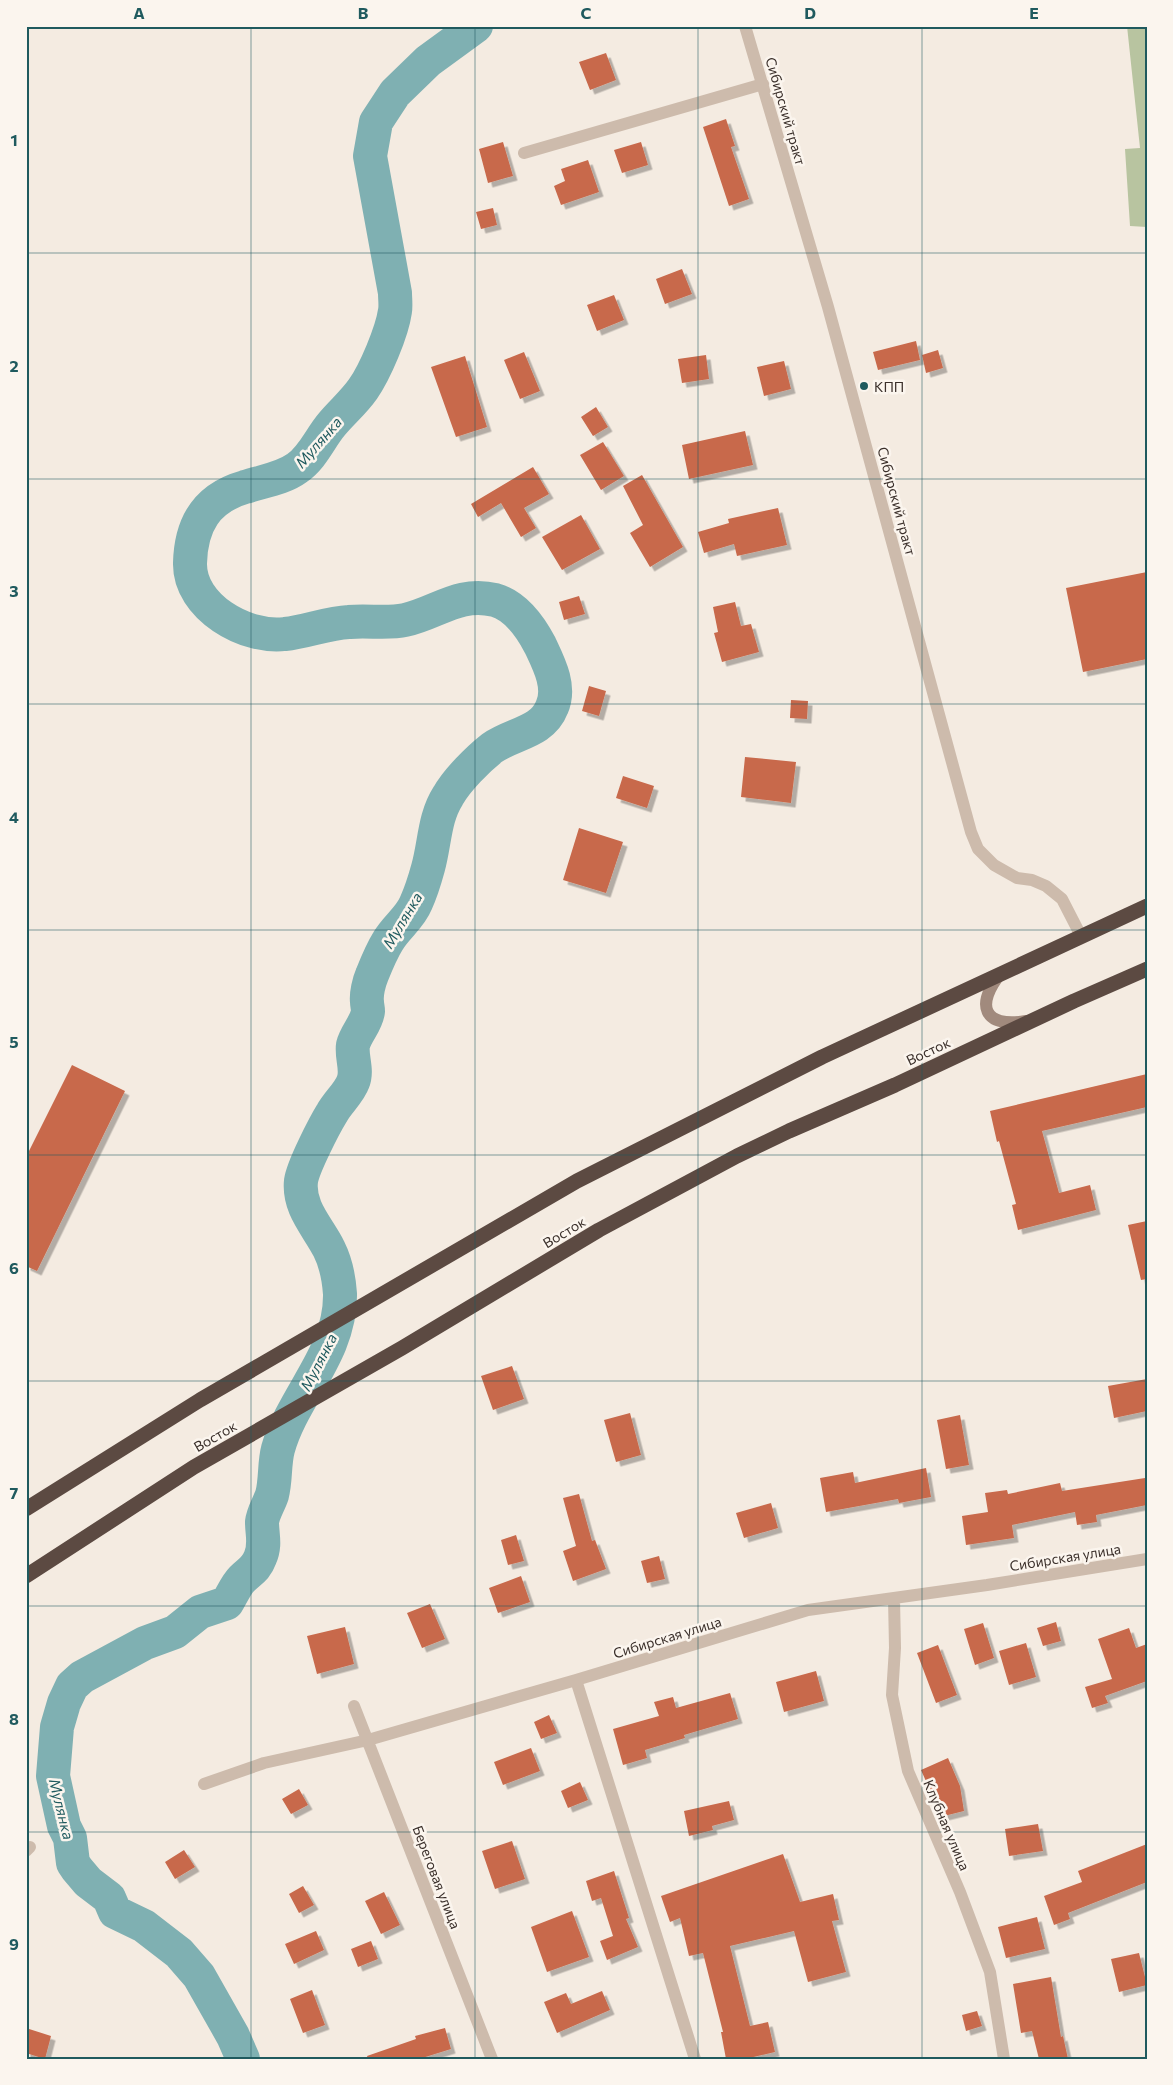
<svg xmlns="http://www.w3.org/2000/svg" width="1173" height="2085" font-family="Commissioner,sans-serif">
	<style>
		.green { fill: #b8c4a0 }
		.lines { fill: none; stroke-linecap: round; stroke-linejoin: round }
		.river { stroke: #7fb0b2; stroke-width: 34 }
		.building { fill: #c8694b; filter: url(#shadow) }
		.street { stroke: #cdbbac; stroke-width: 12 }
		.secondary { stroke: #a18a7d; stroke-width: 12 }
		.highway { stroke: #5c4a42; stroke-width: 15 }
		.grid { fill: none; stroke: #1f5a5e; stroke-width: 1; stroke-opacity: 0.55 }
		.poi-dot { fill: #1f5a5e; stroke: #fbf5ee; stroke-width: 2 }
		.labels { text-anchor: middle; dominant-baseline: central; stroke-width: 5; stroke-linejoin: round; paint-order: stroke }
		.street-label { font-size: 14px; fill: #3b302b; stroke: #fbf5ee }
		.poi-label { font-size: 14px; fill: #3b302b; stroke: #fbf5ee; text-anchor: start }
		.water-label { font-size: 15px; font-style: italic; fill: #1f5a5e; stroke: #fbf5ee }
		.neatline { fill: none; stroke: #1f5a5e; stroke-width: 2 }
		.grid-label { font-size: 16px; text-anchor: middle; font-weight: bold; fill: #1f5a5e }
	</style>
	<defs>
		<filter id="shadow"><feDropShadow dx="4.5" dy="4.5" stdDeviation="0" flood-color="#0004"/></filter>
	</defs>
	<rect width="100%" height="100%" fill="#f4ebe1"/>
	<path class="green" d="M1127 26H1147V227L1130 226 1125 149 1140 148Z"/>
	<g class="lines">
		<path class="river" d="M243 2059 233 2036 199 1976 179 1953 144 1926 115 1912 109 1898 88 1882 77 1869 73 1863 70 1838 64 1826 53 1776 57 1727 64 1703 72 1686 82 1677 145 1643 175 1632 200 1612 227 1603C232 1595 236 1585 242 1579 250 1571 256 1569 260 1558 266 1545 262 1535 262 1522 263 1513 269 1504 272 1495 276 1480 274 1464 278 1449 293 1395 341 1354 340 1294 339 1279 336 1263 329 1249 318 1227 298 1208 301 1181 303 1167 324 1126 332 1113 338 1102 349 1093 353 1082 358 1070 351 1057 353 1045 356 1033 367 1023 368 1011 368 1008 367 1005 367 1002 366 994 369 982 372 975 376 965 383 949 388 941 396 927 410 918 416 903 421 892 425 879 428 868 435 843 434 818 448 796 457 780 478 759 492 748 513 733 542 733 552 707 561 687 549 664 540 645 530 626 516 606 495 600 459 591 437 613 405 620 387 624 368 620 349 622 327 623 306 632 285 634 246 639 189 607 190 563 191 525 206 498 245 487 263 481 282 479 297 468 313 457 320 438 332 424 342 412 354 402 363 389 375 372 392 332 395 311 396 305 395 299 395 293L370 156 376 122 395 93 428 61 476 26"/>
	</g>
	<path class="building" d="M606 53 616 80 590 90 579 62Z
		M726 119 735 146 731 147 749 199 729 206 703 127Z
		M503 142 513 176 488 183 479 149Z
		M641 142 648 165 622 173 614 150Z
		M588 160 599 192 561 205 554 186 565 181 561 169Z
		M493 208 497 225 481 229 476 212Z
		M682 269 692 294 665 304 656 279Z
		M614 295 624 320 597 331 587 305Z
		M916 341 920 360 878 370 873 352Z
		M938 350 943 368 926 373 922 355Z
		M524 352 540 391 520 399 504 360Z
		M706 355 709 379 682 383 678 359Z
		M465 356 487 427 456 437 431 367Z
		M784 361 791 389 764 396 757 367Z
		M596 407 608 427 593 436 581 417Z
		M745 431 753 465 689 479 682 445Z
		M603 442 624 476 601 490 580 455Z
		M533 467 549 494 524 508 536 528 521 537 501 503 478 517 471 504Z
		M642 475 683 547 650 567 630 533 643 525 623 486Z
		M778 508 787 545 737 556 734 544 704 553 698 532 729 523 728 519Z
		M581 515 600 549 562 570 542 537Z
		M1147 572V659L1083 672 1066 588Z
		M579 596 585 614 564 620 559 602Z
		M735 602 741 626 751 624 759 652 722 662 714 633 718 632 713 607Z
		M589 686 606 691 599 716 582 711Z
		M791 700 808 701 807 719 790 718Z
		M745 757 796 762 791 803 741 797Z
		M623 776 654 786 647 808 616 798Z
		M579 828 623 842 606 893 563 880Z
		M72 1065 125 1091 37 1271 26 1266V1157Z
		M1147 1074V1107L1042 1131 1059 1193 1090 1185 1096 1210 1018 1230 1012 1205 1016 1204 999 1141 997 1142 990 1111Z
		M1147 1221V1279L1141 1280 1128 1225Z
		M512 1366 524 1399 493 1410 481 1376Z
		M1147 1379V1411L1114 1418 1108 1386Z
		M630 1413 641 1455 616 1462 604 1420Z
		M960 1415 969 1465 946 1469 937 1420Z
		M926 1468 931 1497 899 1503 898 1499 826 1512 820 1478 853 1472 855 1483Z
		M1145 1478 1147 1505 1096 1515 1097 1522 1077 1525 1075 1512 1012 1525 1014 1538 966 1545 962 1516 988 1512 985 1493 1007 1490 1008 1494 1060 1483 1062 1491Z
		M579 1494 592 1541 595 1540 606 1569 573 1581 563 1551 576 1546 563 1498Z
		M771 1503 778 1528 744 1538 736 1513Z
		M516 1535 524 1561 508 1565 501 1540Z
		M659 1556 665 1579 647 1583 641 1561Z
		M521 1576 530 1602 498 1613 489 1588Z
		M430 1604 445 1639 422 1648 407 1613Z
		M1056 1622 1061 1641 1043 1646 1037 1628Z
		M983 1623 994 1658 975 1665 964 1629Z
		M345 1627 354 1664 317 1674 307 1636Z
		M1129 1628 1136 1648 1147 1644V1681L1105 1696 1108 1703 1092 1708 1085 1687 1112 1679 1098 1639Z
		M1026 1643 1036 1677 1009 1685 999 1651Z
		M938 1645 957 1695 936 1703 917 1653Z
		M816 1671 824 1701 784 1712 776 1682Z
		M730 1693 738 1719 684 1735 685 1738 645 1750 647 1758 623 1765 613 1729 659 1716 654 1702 673 1697 676 1708Z
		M549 1715 557 1733 541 1739 534 1722Z
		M531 1748 540 1771 503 1785 494 1762Z
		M948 1758 960 1786 964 1811 944 1816 938 1795 933 1797 921 1770Z
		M580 1782 588 1800 568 1808 561 1791Z
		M299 1789 308 1805 291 1814 282 1799Z
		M729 1801 734 1820 712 1826 713 1830 689 1836 684 1811Z
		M1038 1824 1043 1851 1009 1856 1005 1829Z
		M512 1841 525 1879 495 1889 482 1851Z
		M1147 1844V1882L1068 1913 1070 1919 1054 1925 1044 1896 1082 1882 1078 1871Z
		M184 1850 195 1867 175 1879 165 1862Z
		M783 1854 800 1902 833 1894 839 1920 832 1921 846 1972 808 1982 794 1931 730 1946 750 2026 768 2022 775 2052 745 2059H726L721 2032H723L703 1953 689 1956 680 1918 670 1922 661 1896Z
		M614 1871 629 1918 626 1919 638 1947 607 1960 600 1941 613 1936 601 1898 592 1901 586 1881Z
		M303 1886 314 1905 299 1913 289 1894Z
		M384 1892 400 1925 381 1934 365 1901Z
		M572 1911 589 1957 547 1972 531 1927Z
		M1037 1917 1045 1949 1006 1958 998 1927Z
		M316 1931 324 1950 294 1964 285 1944Z
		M371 1941 378 1959 358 1967 351 1949Z
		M1139 1953 1147 1985 1119 1992 1111 1959Z
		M1051 1977 1061 2037 1063 2036 1068 2059H1039L1032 2031 1021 2033 1013 1984Z
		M312 1990 325 2025 303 2033 290 1999Z
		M602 1991 610 2010 557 2033 544 2002 566 1993 571 2004Z
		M977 2011 982 2026 966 2031 962 2015Z
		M26 2028 51 2036 45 2059 26 2053Z
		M445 2028 451 2049 419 2059H368L367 2056 416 2039 415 2036Z"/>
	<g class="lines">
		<path class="street" d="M745 26 828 307 971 832 978 849 994 865 1017 878 1032 880 1046 886 1062 899 1081 936
			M524 153 763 84
			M894 1598 895 1648 892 1695 908 1771 960 1892 990 1972 1004 2059
			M576 1680 695 2059
			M354 1706 492 2059
			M204 1784 264 1763 368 1740 576 1680 808 1610 987 1585 1147 1559
			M26 1851 30 1847"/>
		<path class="secondary" d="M1001 973C975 1005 983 1028 1026 1021"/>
		<path class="highway" d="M26 1509 200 1400 577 1181 822 1057 1147 906
			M26 1576 194 1467 402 1348 599 1230 737 1156 789 1131 895 1085 1074 1001 1147 969"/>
	</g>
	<path class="grid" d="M251 26V2059M475 26V2059M698 26V2059M922 26V2059M26 253H1147M26 479H1147M26 704H1147M26 930H1147M26 1155H1147M26 1381H1147M26 1606H1147M26 1832H1147"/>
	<circle class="poi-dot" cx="864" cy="386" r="5"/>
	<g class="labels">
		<g class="street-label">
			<text transform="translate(786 111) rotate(74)">Сибирский тракт</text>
			<text transform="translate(897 501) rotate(75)">Сибирский тракт</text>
			<text transform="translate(928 1051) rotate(-25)">Восток</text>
			<text transform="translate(564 1232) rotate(-31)">Восток</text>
			<text transform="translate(215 1436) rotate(-30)">Восток</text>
			<text transform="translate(1065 1557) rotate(-9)">Сибирская улица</text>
			<text transform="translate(667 1637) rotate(-17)">Сибирская улица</text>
			<text transform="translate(947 1825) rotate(67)">Клубная улица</text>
			<text transform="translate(437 1877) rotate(69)">Береговая улица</text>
		</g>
		<g class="poi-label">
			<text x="874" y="386">КПП</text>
		</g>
		<g class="water-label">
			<text transform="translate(318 442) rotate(-49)">Мулянка</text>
			<text transform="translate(402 920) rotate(-59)">Мулянка</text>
			<text transform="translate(318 1362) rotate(-63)">Мулянка</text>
			<text transform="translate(62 1809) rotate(76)">Мулянка</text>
		</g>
	</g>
	<rect width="1173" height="2085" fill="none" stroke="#fbf5ee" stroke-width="55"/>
	<rect x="28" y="28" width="1118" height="2030" class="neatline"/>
	<g class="grid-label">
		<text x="139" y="19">A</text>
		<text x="363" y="19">B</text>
		<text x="586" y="19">C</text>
		<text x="810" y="19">D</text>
		<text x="1034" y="19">E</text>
		<text x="14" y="146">1</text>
		<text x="14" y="372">2</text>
		<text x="14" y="597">3</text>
		<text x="14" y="823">4</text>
		<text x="14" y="1048">5</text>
		<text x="14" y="1274">6</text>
		<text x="14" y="1499">7</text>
		<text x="14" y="1725">8</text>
		<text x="14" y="1950">9</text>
	</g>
</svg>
